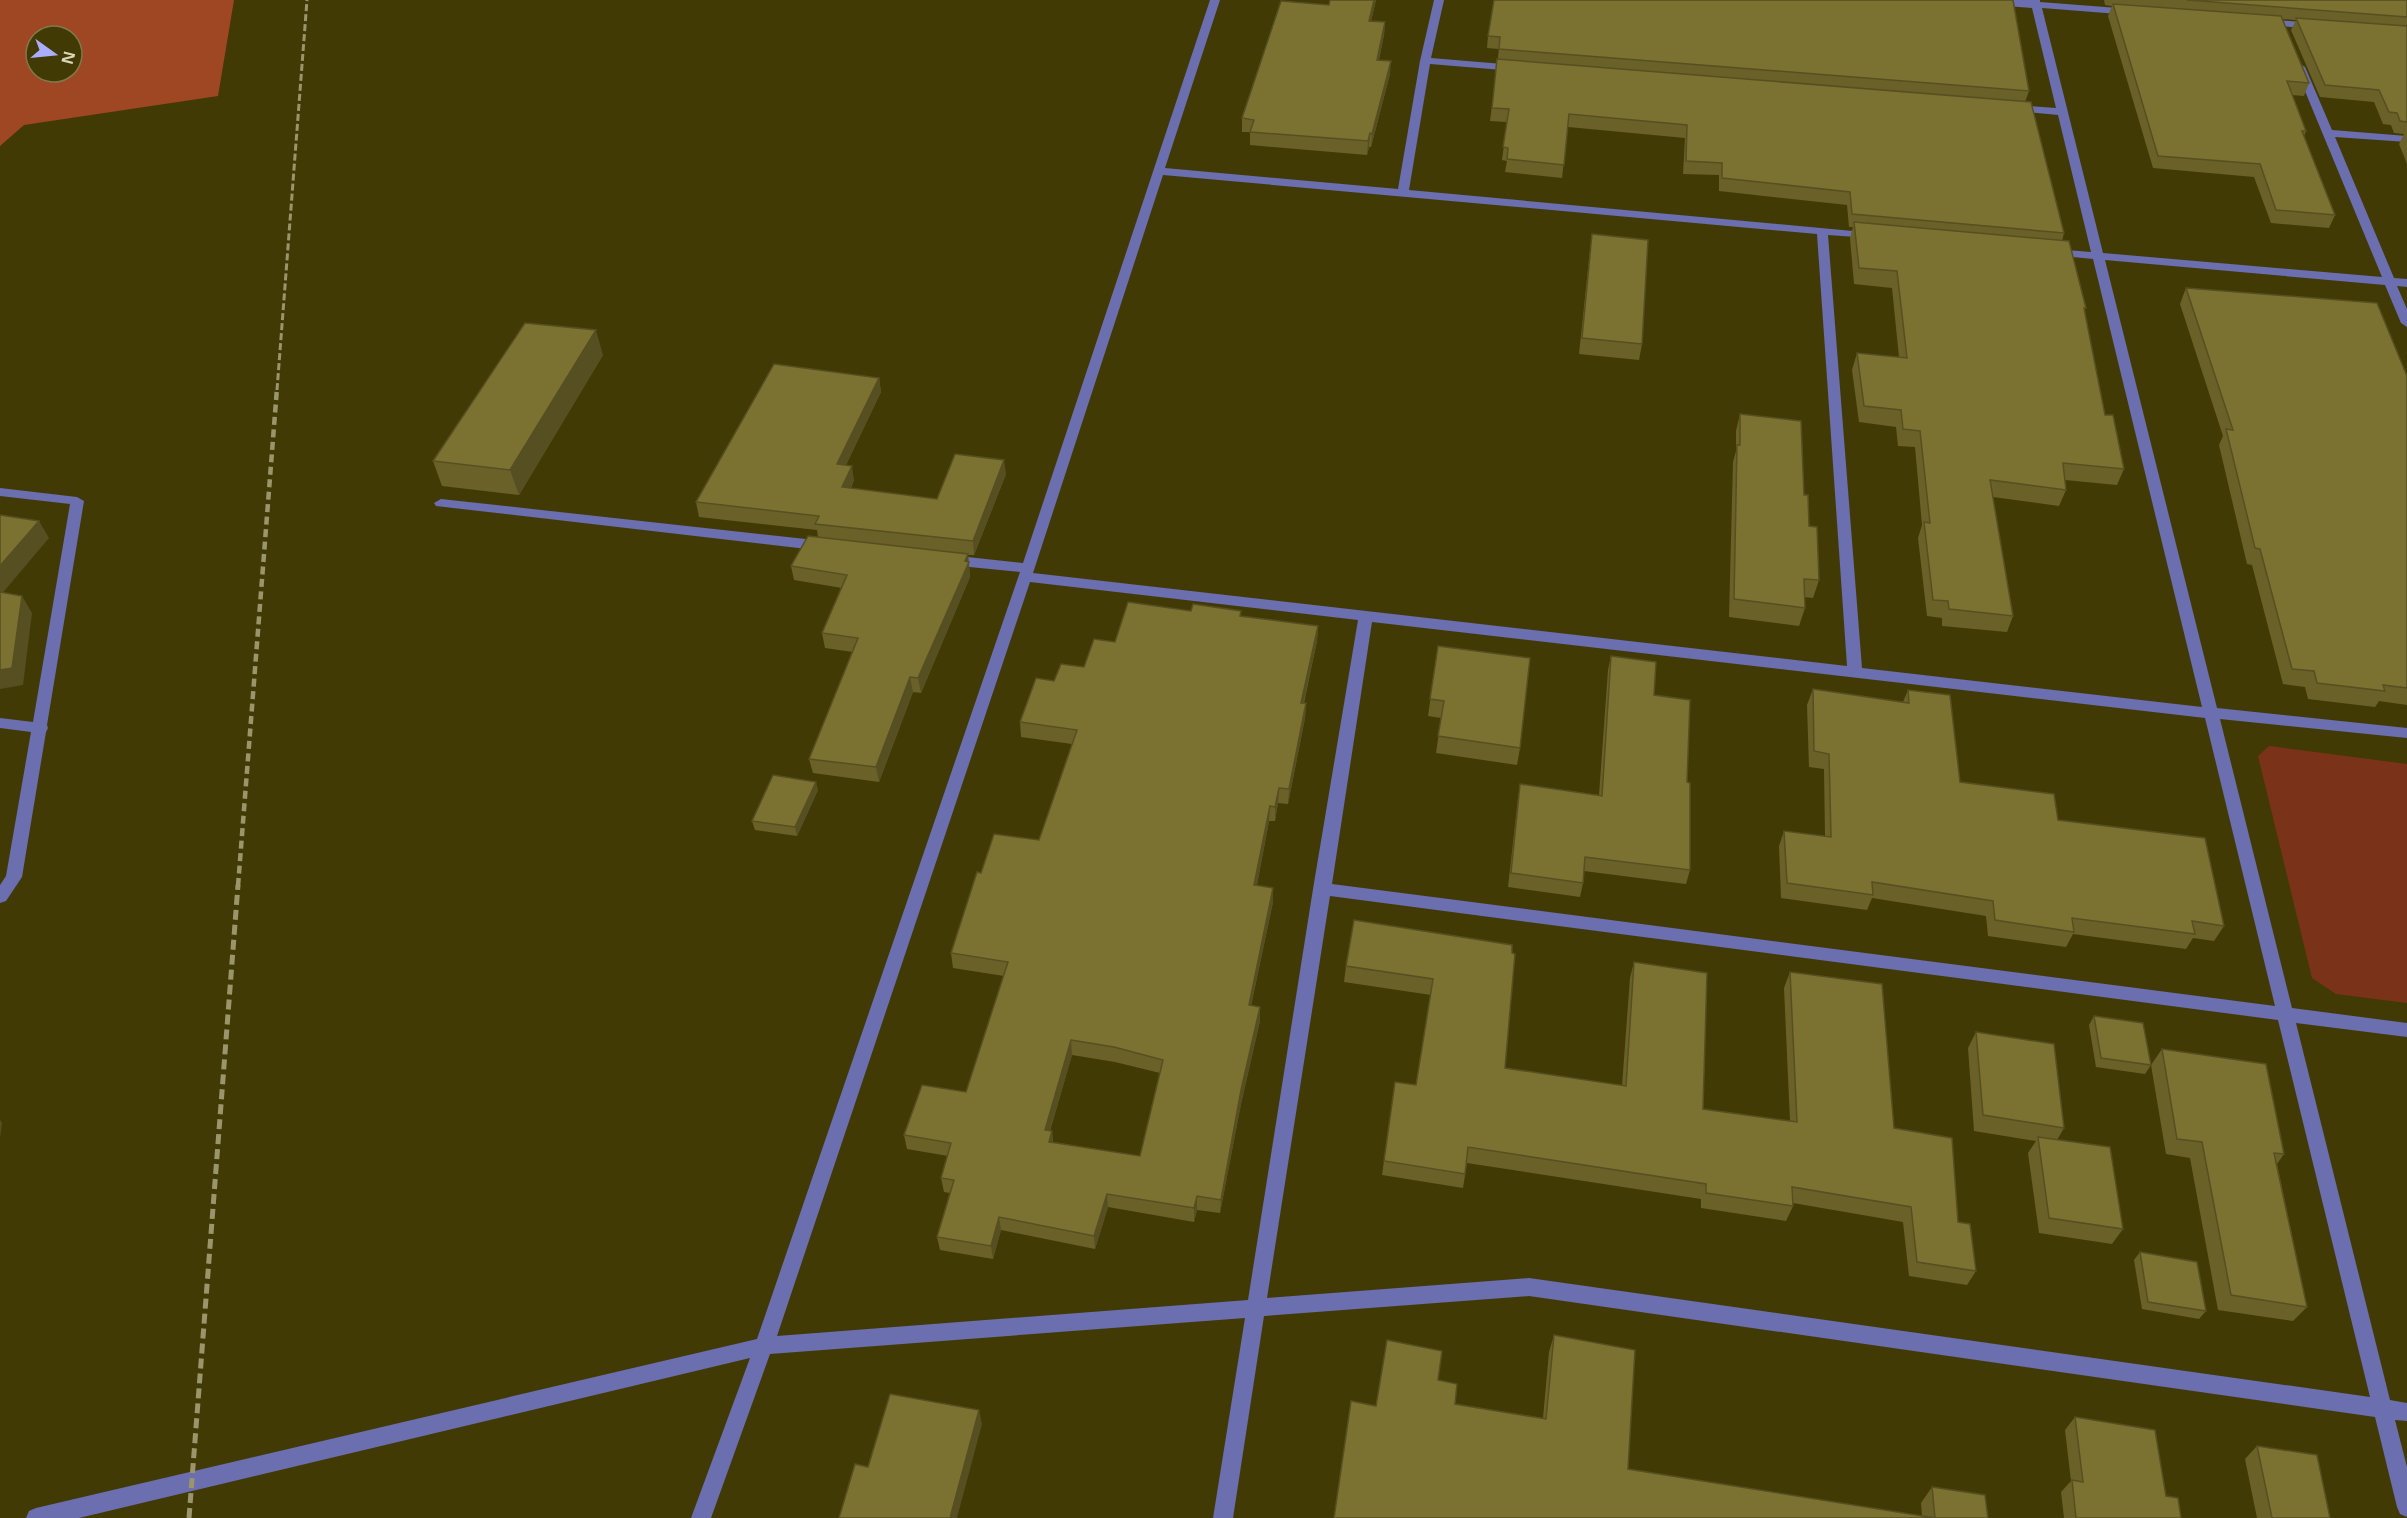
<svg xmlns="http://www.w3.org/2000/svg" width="2407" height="1518" font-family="'Open Sans',sans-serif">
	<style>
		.green { fill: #7a3318 }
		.forest { fill: #9f4623; fill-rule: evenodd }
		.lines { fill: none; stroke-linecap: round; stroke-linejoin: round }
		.minor { fill: #6b6eaf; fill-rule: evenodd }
		.rail-far2 { stroke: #9b956c; stroke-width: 3; stroke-dasharray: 7 3; stroke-linecap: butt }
		.rail-far1 { stroke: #9b956c; stroke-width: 4.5; stroke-dasharray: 8 4.5; stroke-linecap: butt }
		.rail { stroke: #9b956c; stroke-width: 5; stroke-dasharray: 10 5; stroke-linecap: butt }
		.wall { fill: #6a6129; fill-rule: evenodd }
		.shaded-wall { fill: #564f22 }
		.building { fill: #7b7130; stroke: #564f22; stroke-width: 1.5; fill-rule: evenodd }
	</style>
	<rect width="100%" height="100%" fill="#423a05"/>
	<path class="green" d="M2269 746 2407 764V1003L2336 994 2312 978 2258 756Z"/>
	<path class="forest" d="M0 0H234L218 96 24 125 0 146ZM36 36H72V72H36Z"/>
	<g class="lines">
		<path class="minor" d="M1210 0H1220L1165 168 1398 189 1420 61 1434 0H1444L1431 58 1515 65 1520 68 1515 71 1430 64 1409 190 1874 233 1876 235 1870 238 1828 235 1862 668 2202 707 2093 259 2053 255 2047 252 2053 249 2091 252 2058 115 2015 111 2010 108 2015 105 2056 108 2032 8 1967 3 1962 0H2040V2L2131 9 2136 12 2131 15 2042 8 2103 253 2382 277 2295 67 2300 64 2305 67 2332 130 2407 136V142L2335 137 2394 278 2407 279V287L2397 286 2407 309V327L2401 323 2385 285 2105 260 2217 708 2407 728V738L2220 719 2292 1008 2407 1023V1037L2296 1023 2390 1400 2407 1403V1421L2395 1420 2407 1467V1517L2400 1514 2397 1507 2375 1417 1529 1296 1264 1316 1233 1518H1213L1245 1318 770 1354 711 1518H691L750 1358 79 1518H26L29 1511 36 1508 757 1339 1020 572 949 565 942 560 949 555 1023 563ZM1163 175 1817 234 1847 666 1033 573ZM1030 582 1358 620 1313 889 1248 1300 777 1336ZM1372 622 2205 718 2275 1006 1332 884ZM1330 896 2278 1020 2370 1397 1529 1278 1267 1298Z
			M2263 19 2314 23 2319 26 2314 29 2259 24V20Z
			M0 488 77 497 84 501 47 725 48 728 46 732 22 877 6 901 0 903V885L6 876 31 732 0 728V718L33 722 70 504 0 496Z
			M441 499 824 541 831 546 824 551 436 506 434 503Z"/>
		<path class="rail-far2" d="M277 390 307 0"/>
		<path class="rail-far1" d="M238 886 277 388"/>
		<path class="rail" d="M189 1518 238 885"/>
	</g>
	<path class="wall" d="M1376 0 1371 21 1385 22 1384 35 1379 60 1390 74 1371 147H1369L1367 155 1250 145V132H1242V118L1329 5Z
		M2104 0H2407V164L2399 144 2404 134 2394 133 2391 125 2383 124 2374 102 2320 97 2291 30 2296 20 2282 19 2309 83 2304 96 2292 95 2306 131 2304 136 2335 215 2329 228 2271 223 2254 177 2153 168 2108 16 2112 6 2105 5Z
		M1488 36 2029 91 2025 102 2064 233 2062 241 2086 308 2084 311 2105 415 2124 469 2117 485 2065 480 2066 490 2059 506 1993 497 2013 616 2007 632 1942 626V618L1927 616 1918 538 1922 525 1915 447 1898 446 1896 427 1859 422 1852 370 1857 353 1899 357 1892 288 1854 284 1850 238 1853 227H1849L1847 205 1719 191V175L1683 174 1685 138 1568 127 1562 178 1505 172 1507 161 1502 160 1507 122 1490 121 1499 49 1487 48Z
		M1592 234 1642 344 1639 360 1579 354 1590 250Z
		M2186 288 2407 376V705L2379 701 2375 707 2308 699 2305 687 2283 684 2252 565 2247 564 2219 445 2223 436 2180 304Z
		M603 355 519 495 442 486 433 461Z
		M879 378 881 392 846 465 854 480 851 488 937 499 1006 474 974 555H968L970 577 921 693 913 692 879 782 813 773 809 759 853 652 825 648 822 633 842 588 794 580 791 566 818 537 817 530 699 517 696 502Z
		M1740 414 1809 526 1819 580 1813 598 1804 597 1805 608 1799 626 1729 617 1733 462 1736 451V431Z
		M1191 611 1241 616 1318 626 1317 641 1304 703H1306L1305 718 1288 804 1278 803 1275 821H1269L1257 885 1273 902 1251 1006 1260 1007V1021L1241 1104 1220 1213 1197 1210 1194 1222 1108 1207 1095 1249 1001 1230 993 1259 940 1250 937 1237 950 1193 944 1192 941 1178 948 1156 907 1149 904 1135 966 1092 1004 976 953 968 951 953 981 873 1039 840 1072 744 1021 737 1020 722 1054 681 1084 667ZM1072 1055 1115 1062 1160 1073 1140 1156 1053 1142 1052 1131H1050Z
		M1438 646 1520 748 1517 765 1436 753 1441 718 1428 716Z
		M1611 656 1654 695 1687 782 1690 870 1686 884 1584 871 1583 883 1580 897 1508 887 1518 798 1520 784 1599 795 1608 670Z
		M1813 689 1903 702 1908 690 1960 782 2058 820 2224 926 2214 941 2193 938 2186 949 2073 934 2066 947 1988 936 1986 916 1872 898 1867 910 1781 898 1779 846 1784 831 1825 836 1824 769 1809 767 1807 705Z
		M818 790 797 836 755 830 752 821Z
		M1512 945 1505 1068 1622 1086 1630 978 1634 962 1703 1109 1790 1121 1784 988 1790 972 1894 1128 1958 1222 1976 1271 1967 1285 1909 1276 1903 1222 1793 1203V1206L1786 1221 1701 1208V1199L1467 1163 1463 1188 1382 1175 1395 1082 1416 1085 1431 995 1344 982 1346 966Z
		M2094 1016 2151 1065 2145 1074 2096 1067 2089 1025Z
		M1976 1032 2064 1128 2057 1140 2123 1229 2112 1244 2039 1233 2028 1153 2036 1141 1974 1131 1968 1048Z
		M2162 1049 2284 1154 2277 1164 2307 1307 2293 1321 2218 1310 2190 1158 2166 1154 2151 1065Z
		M2140 1252 2206 1311 2199 1319 2142 1309 2134 1260Z
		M1554 1335 1628 1469 1922 1516 1921 1503 1932 1487 1988 1518H1334L1376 1406 1438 1380 1455 1404 1543 1418 1549 1352Z
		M2075 1417 2166 1496 2181 1518H2064L2061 1492 2071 1481 2065 1430Z
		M2257 1446 2330 1518H2257L2245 1459Z"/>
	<path class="shaded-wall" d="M1374 0H1376L1368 33 1369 21Z
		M1385 22 1384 35 1376 73 1377 60Z
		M1391 61 1390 74 1371 147 1372 134Z
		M1370 133 1369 147 1367 155 1368 141Z
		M596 330 603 355 519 495 510 470Z
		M879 378 881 392 839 479 837 464Z
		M1004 460 1006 474 974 555 973 541Z
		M852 466 854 480 845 501 842 487Z
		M39 521 49 538 0 596V566Z
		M968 554 970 577 921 693 918 678Z
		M22 596 32 613 23 685 0 689V670Z
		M1318 626 1317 641 1300 718 1301 703Z
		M910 677 913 692 879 782 876 767Z
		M1306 703 1305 718 1288 804 1289 789Z
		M816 782 818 790 797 836 795 827Z
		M1279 788 1278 803 1275 821V807Z
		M1270 806 1269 821 1254 900V885Z
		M1273 888V902L1248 1019 1249 1005Z
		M1260 1007V1021L1241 1104 1220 1213 1221 1200 1241 1090Z
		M1071 1040 1072 1055 1046 1144 1045 1130Z
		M0 1120 2 1123 0 1138Z
		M1052 1131 1053 1145 1049 1142Z
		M1107 1194 1108 1207 1095 1249 1094 1236Z
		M1197 1196V1210L1194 1222V1208Z
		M999 1217 1001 1230 993 1259 991 1246Z
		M979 1410 982 1424 957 1518H950Z"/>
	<path class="building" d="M1330 0H1374L1369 21 1385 22 1377 60 1391 61 1372 134 1370 133 1368 141 1250 132 1254 120 1242 118 1281 1 1329 5Z
		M1494 0H2013L2029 91 1499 49 1500 37 1488 36Z
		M2187 0H2407V17Z
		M2113 4 2281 16 2309 83 2287 81 2306 131H2302L2335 215 2276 210 2260 164 2158 156Z
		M2296 18 2407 26V122L2400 121 2397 113 2389 112 2379 90 2325 85Z
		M1497 59 2031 102 2064 233 1852 214 1850 192 1722 178V163L1686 161 1687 125 1569 114 1564 165 1507 159 1508 148 1503 147 1509 109 1492 108Z
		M1854 222 2069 241 2086 308H2084L2105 415H2113L2124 469 2063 463 2066 490 1990 480 2013 616 1949 609 1948 601 1933 600 1924 522 1930 523 1920 431 1903 429 1901 410 1864 406 1857 353 1907 358 1897 271 1859 268Z
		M1592 234 1648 240 1642 344 1582 338Z
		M2186 288 2377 303 2407 376V688L2383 685 2385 691 2317 683 2314 671 2292 669 2260 549 2255 548 2226 429 2233 430Z
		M525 323 596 330 510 470 433 461Z
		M774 364 879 378 837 464 852 466 842 487 937 499 955 454 1004 460 973 541 815 524 819 516 696 502Z
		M1740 414 1801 421 1804 495H1808L1809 526 1817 527 1819 580 1804 579 1805 608 1734 599 1737 445H1740Z
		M0 515 39 521 0 566Z
		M808 536 968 554 965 561 969 562 918 678 910 677 876 767 809 759 858 638 822 633 847 575 791 566Z
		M0 592 22 596 12 668 0 670Z
		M1128 602 1191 611 1193 604 1241 611 1240 616 1318 626 1301 703H1306L1289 789 1279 788 1275 807 1270 806 1254 885 1273 888 1249 1005 1260 1007 1241 1090 1221 1200 1197 1196 1194 1208 1107 1194 1094 1236 999 1217 991 1246 937 1237 954 1180 941 1178 951 1143 904 1135 922 1085 966 1092 1008 962 951 953 977 872 981 873 994 834 1039 840 1077 730 1020 722 1036 678 1054 681 1061 664 1084 667 1094 639 1115 642ZM1071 1040 1114 1047 1163 1060 1140 1156 1049 1142 1052 1131 1045 1130Z
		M1438 646 1530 658 1520 748 1438 736 1444 701 1430 699Z
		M1611 656 1656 662 1654 695 1690 700 1687 782 1690 783V870L1585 857 1583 883 1511 873 1520 784 1602 796Z
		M1813 689 1909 703 1908 690 1950 695 1960 782 2054 794 2058 820 2205 838 2224 926 2192 921 2195 934 2072 918 2074 932 1995 920 1993 901 1872 882 1873 895 1787 883 1784 831 1831 837 1829 754 1814 751Z
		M773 775 816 782 795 827 752 821Z
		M1354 920 1512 945V953L1515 954 1505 1068 1626 1086 1634 962 1707 973 1703 1109 1797 1122 1790 972 1882 984 1894 1128 1952 1138 1958 1222 1970 1224 1976 1271 1917 1262 1911 1207 1792 1187 1793 1206 1706 1193V1184L1468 1147 1465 1174 1384 1161 1395 1082 1416 1085 1433 979 1346 966Z
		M2094 1016 2143 1023 2151 1065 2101 1058Z
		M1976 1032 2054 1044 2064 1128 1983 1115Z
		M2162 1049 2266 1064 2284 1154 2274 1153 2307 1307 2231 1295 2202 1142 2177 1139Z
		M2038 1137 2110 1147 2123 1229 2049 1218Z
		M2140 1252 2197 1262 2206 1311 2148 1302Z
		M1554 1335 1635 1350 1628 1469 1935 1518 1932 1487 1985 1495 1988 1518H1334L1351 1401 1376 1406 1387 1340 1442 1351 1438 1380 1457 1384 1455 1404 1546 1419Z
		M890 1394 979 1410 950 1518H839L855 1464 868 1467Z
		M2075 1417 2155 1430 2166 1496 2178 1498 2181 1518H2076L2072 1480 2083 1482Z
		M2257 1446 2317 1455 2330 1518H2272Z"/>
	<g transform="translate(54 54) rotate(105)"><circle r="28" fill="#423a05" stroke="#80794c" stroke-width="1.5"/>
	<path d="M0-4.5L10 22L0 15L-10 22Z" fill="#aaaffb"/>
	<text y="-9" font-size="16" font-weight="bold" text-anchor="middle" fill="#dcd7b7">N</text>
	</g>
</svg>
